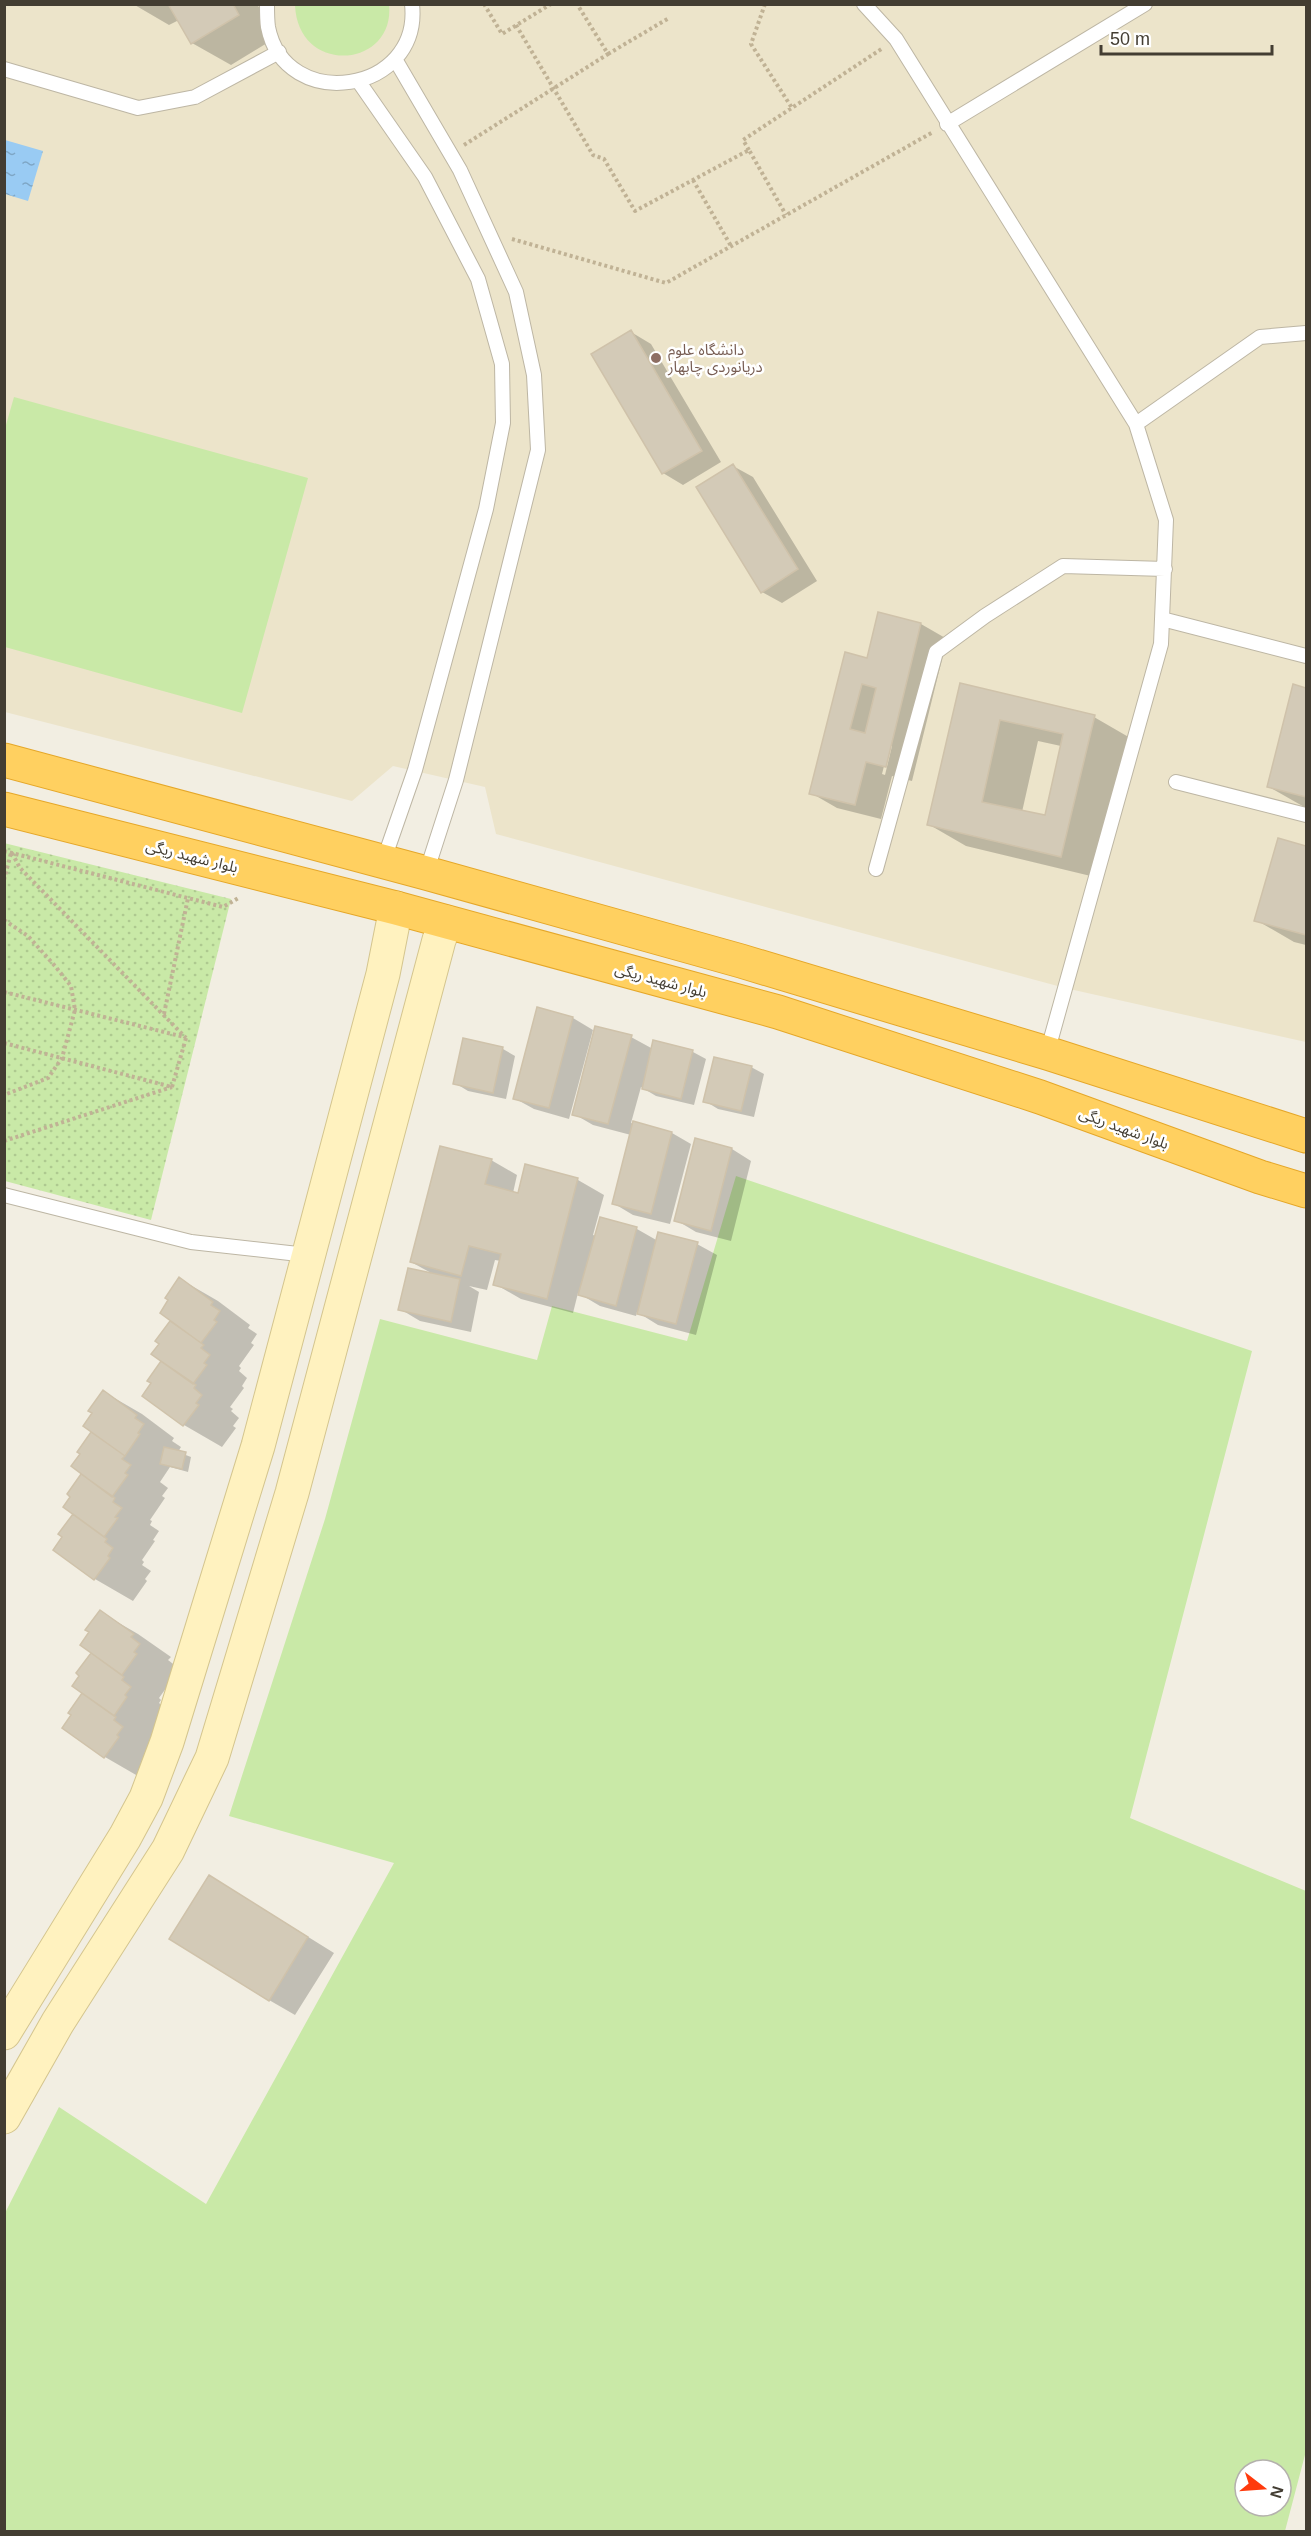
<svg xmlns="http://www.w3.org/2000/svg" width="1311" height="2536" font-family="Arial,'Noto Sans Arabic',sans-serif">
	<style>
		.education { fill: #ece4ca }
		.green { fill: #c9e9a7; fill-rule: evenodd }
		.park { fill: url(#park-dots) }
		.water { fill: url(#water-ripples) }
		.shadow { fill: #0003; fill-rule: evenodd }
		.building { fill: #d3cab7; stroke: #cfc2aa; stroke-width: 1.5; fill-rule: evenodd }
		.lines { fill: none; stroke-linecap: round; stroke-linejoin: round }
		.lane-casing { stroke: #bdb6a4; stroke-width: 16 }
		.secondary-casing { stroke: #d4c58e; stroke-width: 35 }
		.highway-casing { stroke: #e5a729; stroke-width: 35 }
		.path { stroke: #c0b295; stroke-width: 4; stroke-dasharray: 3 3; stroke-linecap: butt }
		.lane { stroke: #fff; stroke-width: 14 }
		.secondary { stroke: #fff2bf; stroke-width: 33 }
		.highway { stroke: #ffd060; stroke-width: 33 }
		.education-dot { fill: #8d6e63; stroke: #fff; stroke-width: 2 }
		.labels { text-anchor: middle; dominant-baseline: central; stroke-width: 5; stroke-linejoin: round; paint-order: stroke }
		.education-label { font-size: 15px; fill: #785e54; stroke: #fff; text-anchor: start }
		.street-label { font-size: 15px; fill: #433d32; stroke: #fff }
	</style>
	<defs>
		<pattern id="park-dots" width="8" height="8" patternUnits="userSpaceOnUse" patternTransform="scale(1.5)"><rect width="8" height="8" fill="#c9e9a7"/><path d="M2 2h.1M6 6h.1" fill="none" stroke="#aec990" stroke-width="1.8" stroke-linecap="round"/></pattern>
		<pattern id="water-ripples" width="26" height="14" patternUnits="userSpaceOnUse" patternTransform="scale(1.5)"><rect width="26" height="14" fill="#99cbf3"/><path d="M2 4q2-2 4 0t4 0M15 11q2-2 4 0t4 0" fill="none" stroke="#7ea6c5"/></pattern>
	</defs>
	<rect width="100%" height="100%" fill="#f2eee2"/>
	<path class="education" d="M4 5H1306V1042L1065 988 496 834 485 787 393 766 352 801 5 712Z"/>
	<path class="green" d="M389 4C396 68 298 77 295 5Z
		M14 397 308 478 242 713 5 647 4 432Z
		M736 1176 1252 1351 1130 1818 1306 1891V2451L1285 2531H5V2213L59 2107 206 2204 394 1863 229 1816 325 1519 380 1319 537 1360 552 1306 687 1341ZM1245 2470H1281V2506H1245Z"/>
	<path class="park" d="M4 843 231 899 151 1220 5 1181Z"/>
	<path class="water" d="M5 140 43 151 28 201 5 194Z"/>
	<path class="shadow" d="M133 4H257L277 37 231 65 192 43 179 20 169 25Z
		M631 332 651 344 721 462 683 485 663 473 593 355Z
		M733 466 753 477 817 581 782 603 762 592Z
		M879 614 921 624 947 639 912 781 892 776 881 819 837 808 811 793 868 660ZM889 746H892L885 775 882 774Z
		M961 685 1094 717 1132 739 1099 878 966 846 928 824ZM1038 741 1061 746 1046 817 1022 812Z
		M1294 686 1306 689V808L1269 787Z
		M1279 840 1306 848V945L1294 942 1256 920Z
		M538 1009 573 1018 593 1030 569 1119 534 1109 514 1098Z
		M631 1037 653 1049 655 1042 693 1052 706 1059 694 1105 656 1096 641 1087 631 1123 672 1133 691 1144 670 1224 633 1215 613 1203 631 1135 593 1125 574 1114Z
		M503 1049 515 1056 506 1099 468 1091 455 1083Z
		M751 1067 764 1074 754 1117 718 1109 705 1101Z
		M696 1140 732 1149 751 1161 731 1241 696 1232 676 1220Z
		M491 1160 517 1175 513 1193 519 1195 526 1166 578 1180 604 1195 593 1235 596 1236 601 1219 637 1229 658 1241 697 1244 717 1255 696 1335 658 1325 637 1312 636 1316 600 1306 578 1293 573 1313 521 1299 495 1284 501 1261 495 1260 487 1290 469 1286 479 1292 471 1332 420 1321 400 1309 433 1274 411 1262Z
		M180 1279 218 1301 250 1325 248 1328 257 1334 251 1343 254 1345 239 1366 241 1368 239 1371 247 1378 242 1386 244 1388 230 1407 233 1409 231 1411 239 1418 233 1426 236 1428 222 1447 184 1425 144 1396 164 1361 161 1343 157 1341 172 1320Z
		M104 1392 142 1414 174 1438 172 1441 181 1447 178 1452 191 1457 188 1472 170 1467 160 1482 168 1488 162 1496 165 1498 150 1520 152 1521 150 1525 159 1531 153 1540 155 1541 142 1560 144 1562 142 1565 151 1571 145 1579 147 1581 133 1601 95 1579 55 1549 75 1514 72 1497 69 1494 83 1474 82 1453 79 1451 93 1431Z
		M100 1612 138 1634 171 1657 168 1660 177 1667 174 1677 159 1698 161 1700 159 1703 168 1710 143 1779 105 1757 84 1692 81 1675 78 1673 93 1652 91 1632Z
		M236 1892 334 1953 295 2015 269 2000Z"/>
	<path class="building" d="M168 4H233L239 15 191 44Z
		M631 330 702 451 662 474 591 354Z
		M733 464 798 569 761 593 696 487Z
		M878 612 921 623 886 767 866 762 855 805 809 794 845 652 867 658ZM862 684 876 688 865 733 850 729Z
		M960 683 1095 715 1061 857 927 825ZM1000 720 1063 734 1045 815 982 802Z
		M1293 684 1306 688V797L1267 787Z
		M1278 838 1306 846V935L1254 921Z
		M537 1007 573 1017 549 1108 513 1099Z
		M595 1026 632 1035 608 1124 572 1115Z
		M463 1038 503 1047 493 1093 453 1084Z
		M653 1040 693 1050 681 1099 642 1089Z
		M714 1057 752 1066 741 1111 703 1102Z
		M633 1121 672 1132 651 1214 612 1204Z
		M695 1138 732 1148 711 1231 674 1221Z
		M440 1146 492 1159 485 1184 518 1193 525 1164 578 1178 547 1299 493 1285 501 1254 469 1246 461 1276 410 1262Z
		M600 1217 637 1227 616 1306 578 1295Z
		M658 1232 698 1242 676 1324 637 1314Z
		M408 1268 460 1279 451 1322 398 1310Z
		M179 1277 213 1302 211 1305 220 1311 214 1320 217 1322 201 1343 160 1313 168 1300 165 1298Z
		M170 1321 204 1345 201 1348 210 1355 204 1363 207 1365 193 1384 151 1354 159 1344 155 1341Z
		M161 1361 196 1385 194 1388 202 1395 196 1403 199 1405 183 1426 142 1396 151 1383 147 1381Z
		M103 1390 137 1415 135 1418 144 1424 138 1433 140 1434 125 1456 83 1426 92 1413 88 1411Z
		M91 1432 125 1456 122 1459 131 1465 125 1473 128 1475 112 1497 71 1466 80 1454 77 1452Z
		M164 1447 186 1452 182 1469 160 1464Z
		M81 1474 115 1498 113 1502 122 1508 115 1517 118 1518 104 1537 63 1507 70 1497 67 1494Z
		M73 1514 107 1539 105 1542 113 1548 108 1556 110 1558 94 1580 53 1550 62 1537 58 1534Z
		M100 1610 134 1634 131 1637 140 1644 134 1652 137 1654 122 1675 80 1645 89 1632 85 1630Z
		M91 1653 124 1677 122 1680 131 1687 125 1695 127 1697 114 1716 72 1686 79 1676 76 1673Z
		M82 1693 116 1717 114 1720 123 1727 117 1735 119 1737 104 1758 62 1728 71 1715 68 1713Z
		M209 1875 308 1937 269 2001 169 1939Z"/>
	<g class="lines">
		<g class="lane-casing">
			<path id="lane" d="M267 4C267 12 267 20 268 27 285 114 422 94 412 4
				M864 4 896 39 1136 424 1166 520 1161 644 1047 1053
				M395 59 460 170 516 292 534 375 538 450 456 780 426 873
				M4 69 138 108 195 97 279 52
				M359 82 425 177 478 279 502 364 503 423 486 509 415 770 383 862
				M947 124 1145 4
				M1136 424 1260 337 1306 333
				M1162 619 1306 656
				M1176 782 1306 815
				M876 869 936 652 985 616 1063 566 1165 569
				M4 1195 191 1242 307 1255"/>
		</g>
		<g class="secondary-casing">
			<path id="secondary" d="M4 2033 125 1837 146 1798 167 1742 258 1446 383 974 396 908
				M4 2117 58 2022 168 1850 212 1758 292 1493 439 940 446 922"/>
		</g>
		<g class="highway-casing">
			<path id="highway" d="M4 760 426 873 741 961 1047 1053 1306 1136
				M4 809 396 908 778 1012 1040 1097 1260 1177 1306 1191"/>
		</g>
		<path class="path" d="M484 4 502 34 551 4
			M765 4 751 44 792 108
			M516 25 593 155 604 159 635 211 749 150 786 215
			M608 54 669 18
			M464 145 608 54 577 4
			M749 150 743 140 883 48
			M693 180 731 246
			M512 239 666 283 933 132
			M4 851 223 907 240 897
			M12 853 20 868 186 1038
			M4 880 11 853
			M4 920 28 936 55 966 71 986 75 1010 62 1058 48 1078 4 1095
			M4 992 184 1037
			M164 1014 188 898
			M4 1043 172 1087
			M172 1087 186 1038
			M4 1141 172 1087"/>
		<use href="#lane" class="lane"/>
		<use href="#secondary" class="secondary"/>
		<use href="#highway" class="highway"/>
	</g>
	<circle class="education-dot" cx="656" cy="358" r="6"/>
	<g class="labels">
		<g class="education-label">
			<text x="668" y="349">دانشگاه علوم<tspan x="668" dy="17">دریانوردی چابهار</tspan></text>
		</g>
		<g class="street-label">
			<text transform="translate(192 856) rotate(14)">بلوار شهید ریگی</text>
			<text transform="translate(661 980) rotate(15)">بلوار شهید ریگی</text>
			<text transform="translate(1124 1128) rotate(20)">بلوار شهید ریگی</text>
		</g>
	</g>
	<rect width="1311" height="2536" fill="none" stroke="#433d32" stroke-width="12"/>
	<g transform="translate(1263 2488) rotate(107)"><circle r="28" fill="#ffffff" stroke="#b4b1ad" stroke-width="1.5"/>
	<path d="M0-4.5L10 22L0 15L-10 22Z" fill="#ff3a0c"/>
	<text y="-9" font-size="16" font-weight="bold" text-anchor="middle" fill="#433d32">N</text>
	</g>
	<path d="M1101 45v9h171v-9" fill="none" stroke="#433d32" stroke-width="3"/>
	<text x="1110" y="45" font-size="18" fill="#433d32" stroke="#ffffff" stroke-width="4.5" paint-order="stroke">50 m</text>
</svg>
